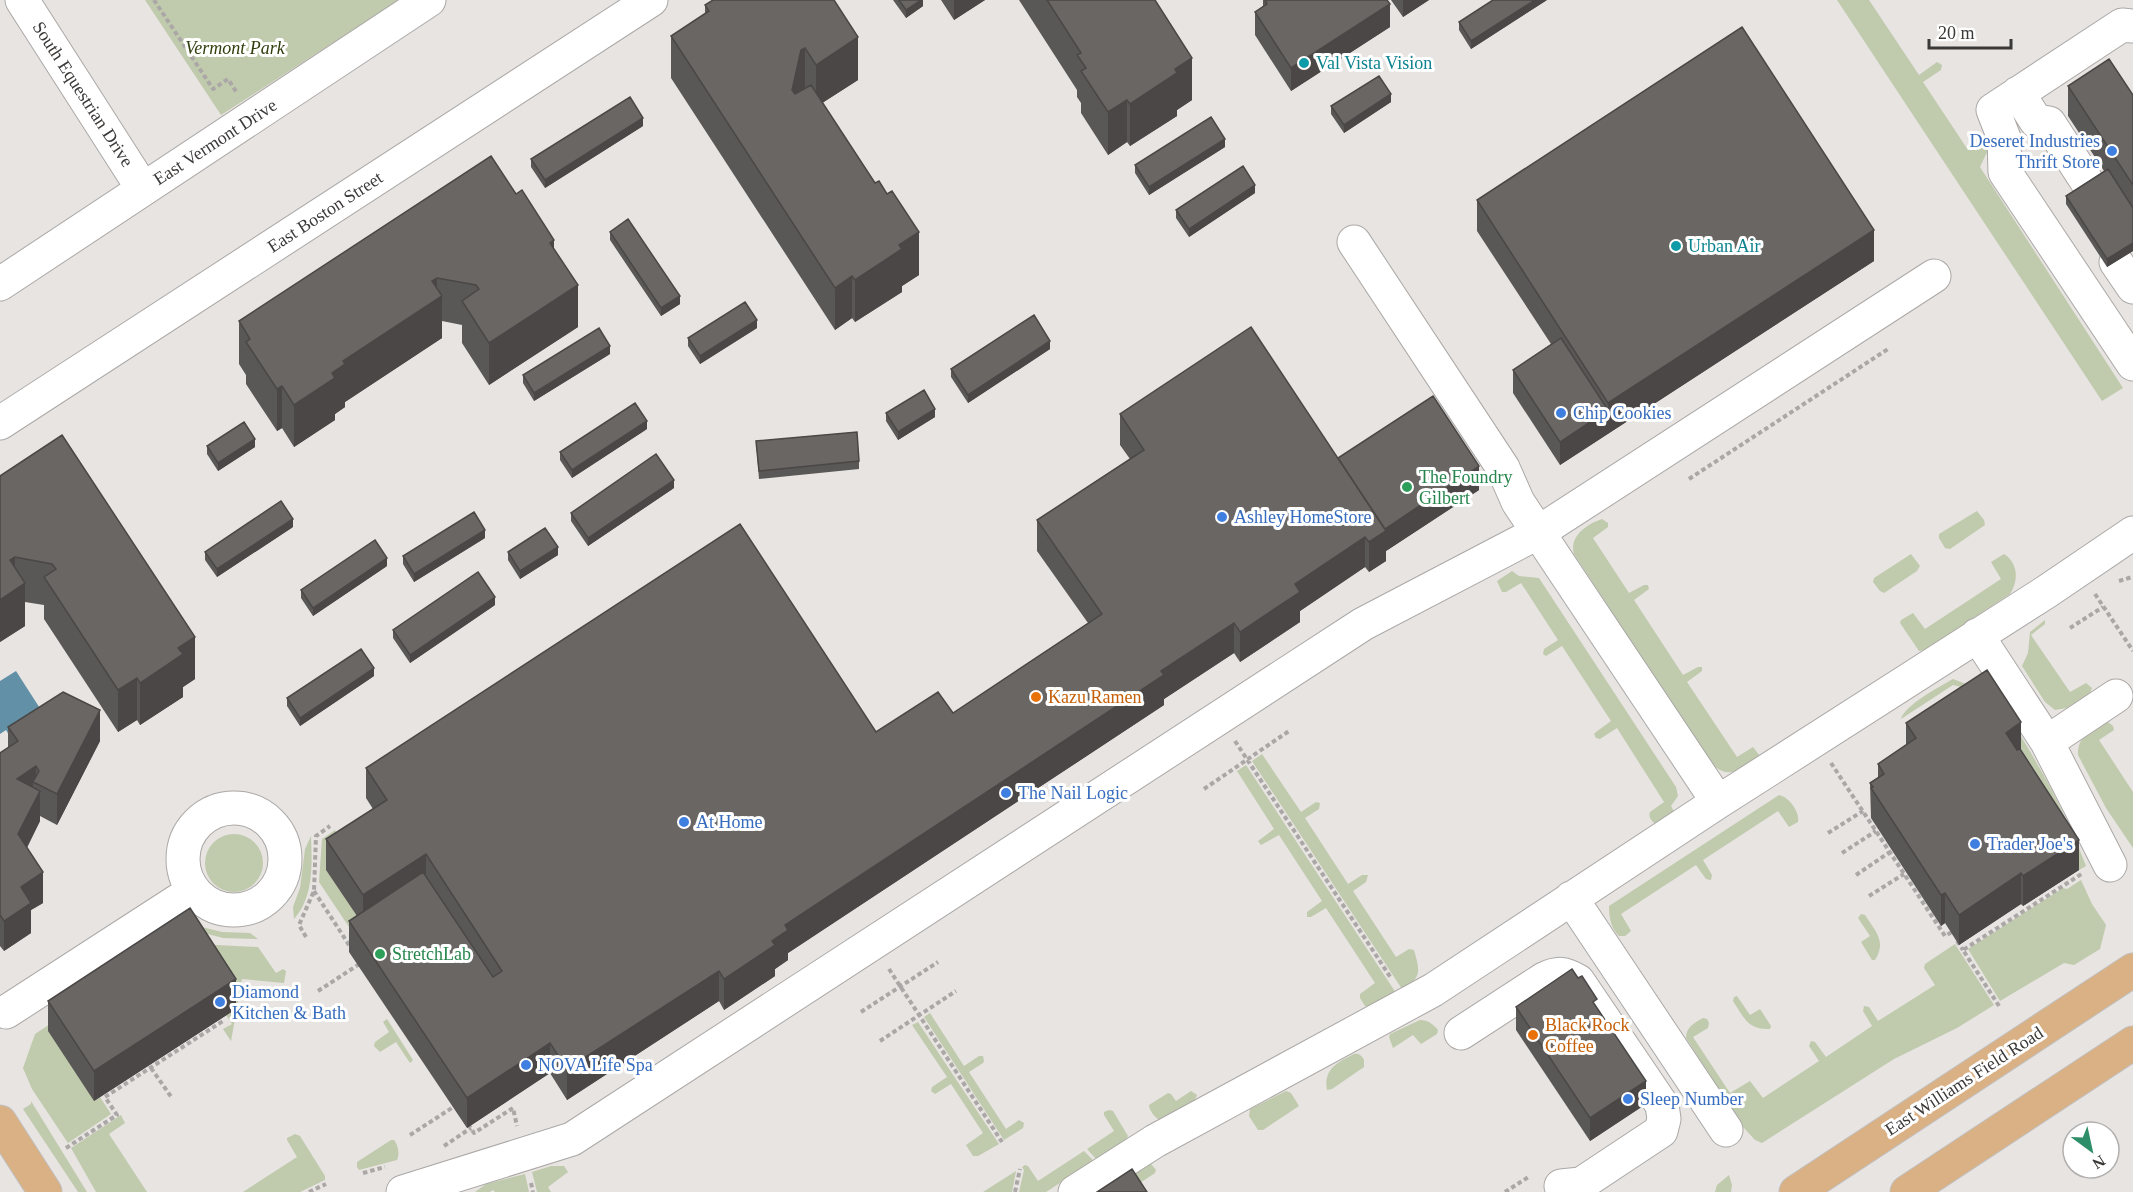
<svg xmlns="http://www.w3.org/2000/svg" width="2133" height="1192" font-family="Georgia,serif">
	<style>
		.green { fill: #c0caac }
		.water { fill: #6190a7 }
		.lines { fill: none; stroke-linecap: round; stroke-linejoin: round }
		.minor-casing { stroke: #aba8a6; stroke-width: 35 }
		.major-casing { stroke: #c0c0bf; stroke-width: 35 }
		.path { stroke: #aaa7a6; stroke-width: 4; stroke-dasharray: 4.5 3; stroke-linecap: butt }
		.minor { stroke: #fff; stroke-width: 33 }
		.major { stroke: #dab085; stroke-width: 33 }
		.wall { fill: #5a5856 }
		.shaded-wall { fill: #4a4746 }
		.building { fill: #696664; stroke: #4a4746; stroke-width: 1.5 }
		.culture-dot { fill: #0f9aa8; stroke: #fff; stroke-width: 2 }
		.shop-dot { fill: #3f7fe0; stroke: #fff; stroke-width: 2 }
		.leisure-dot { fill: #2e9e5b; stroke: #fff; stroke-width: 2 }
		.food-dot { fill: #e8710a; stroke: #fff; stroke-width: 2 }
		.labels { text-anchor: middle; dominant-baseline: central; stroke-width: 6; stroke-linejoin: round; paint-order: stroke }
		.park-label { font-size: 18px; font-style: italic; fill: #313e0d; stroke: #fff }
		.culture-label { font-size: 18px; fill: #0d838f; stroke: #fff; text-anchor: start }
		.street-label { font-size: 18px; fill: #3b3938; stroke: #fff }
		.shop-label { font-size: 18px; fill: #366cbe; stroke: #fff; text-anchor: start }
		.leisure-label { font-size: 18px; fill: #27864d; stroke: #fff; text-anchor: start }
		.food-label { font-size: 18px; fill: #c56008; stroke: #fff; text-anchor: start }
	</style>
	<rect width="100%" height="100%" fill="#e7e4e2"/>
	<path class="green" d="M145 0H399L221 115Z
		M1837 0H1869L1919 75 1937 62 1942 65 1941 70 1923 82 1968 150 1989 138 1988 150 1980 167 2123 388 2102 401Z
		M1977 511 1984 520 1985 525 1950 549 1945 548 1939 538V534Z
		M1602 519 1608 523V527L1593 538 1629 593 1644 585H1648L1649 589 1634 600 1683 675 1698 667H1702V671L1687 682 1737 757 1753 747 1760 756C1742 769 1729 782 1710 762L1574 554C1569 536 1587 524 1602 519Z
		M1911 554 1920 566 1917 571 1884 593 1880 591 1873 582 1874 578Z
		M2004 554C2018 563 2019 580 2010 594L1925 650 1919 651 1900 623 1901 620 1913 613 1925 629 2001 579 1991 562Z
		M1512 571 1519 576 1539 578 1676 787 1678 796 1671 806 1675 813 1656 824C1652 822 1648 817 1650 812L1664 802 1617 728 1600 739 1596 738 1594 734 1596 732 1611 721 1562 646 1546 656 1543 654 1544 649 1558 640 1521 583 1506 592H1502L1497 581Z
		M2045 620V624L2031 635 2070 692 2086 683 2092 688 2090 693 2067 708 2055 710 2045 702 2022 666 2028 653 2030 632Z
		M1953 679 1974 687H1990C2027 744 2062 802 2086 866L2079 870 2020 779 1969 689 1953 685 1901 719C1905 705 1939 687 1953 679Z
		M2108 722 2113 726 2114 730 2099 740 2133 792V848L2106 808 2078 755C2077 738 2092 725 2108 722Z
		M1262 754 1301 812 1316 802 1320 803 1319 809 1305 818 1348 884 1362 875H1368L1366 882 1353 891 1396 957 1409 949 1414 950C1420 971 1422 978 1402 989L1252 761Z
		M1246 765 1396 993 1370 1007 1365 1006 1360 998V994L1375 983 1326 908 1311 917H1307V912L1322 901 1279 835 1261 845 1258 841 1274 829 1237 771Z
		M1779 795C1789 797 1800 812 1798 822L1789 827 1778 811 1703 860 1712 875 1711 880 1706 879 1696 865 1621 914 1631 931 1625 936H1619C1611 928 1609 918 1609 906Z
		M335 830 348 849 361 923 351 930 319 882 322 839Z
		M205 863a29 29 0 1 1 58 0a29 29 0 1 1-58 0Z
		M311 836C312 864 314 897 294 919L293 907 300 888 305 849Z
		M2081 880 2092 904 2106 925 2100 949 2074 965 2064 963 2000 1001 1968 949 2063 888 2067 889Z
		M1861 914 1865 915C1875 931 1887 941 1875 960H1872L1861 942 1870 936 1858 918Z
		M198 926 222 932 250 933 258 939 223 938 196 931Z
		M194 939 216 945 258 947 276 973 283 969 286 971 284 983 242 979 241 984 219 982 95 1101 100 1097 111 1114 68 1143 32 1089 23 1068 35 1034 114 982Z
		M1955 944 1994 1005 1957 1028 1894 1059 1762 1143 1755 1140 1743 1127 1686 1038C1686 1027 1694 1023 1703 1018L1707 1019 1709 1023 1708 1028 1693 1037 1730 1093 1750 1081 1763 1098 1819 1061 1809 1046 1811 1041 1815 1042 1826 1057 1872 1026 1863 1011 1864 1006 1869 1007 1878 1021 1935 985 1924 968 1925 964Z
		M223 989 240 991 231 1041 223 1029 232 1024 226 1015Z
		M1737 996 1750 1015 1760 1009 1771 1026 1770 1029C1748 1030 1744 1018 1733 1001L1734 997Z
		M930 1013 964 1066 979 1056H983L984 1061 983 1063 969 1072 1006 1129 1019 1120 1024 1123 1023 1128 1004 1140 924 1017Z
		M387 1019 413 1060 410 1063 396 1042 380 1052 374 1046 375 1042 389 1032 383 1022Z
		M1420 1020C1428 1020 1433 1024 1438 1030L1437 1034 1421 1044 1413 1035 1393 1048 1389 1037 1390 1034Z
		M918 1022 999 1144 978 1156H973L966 1145 983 1133 951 1084 935 1094 931 1091 932 1087 947 1077 912 1025Z
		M1354 1054C1359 1053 1362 1056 1364 1060V1067L1332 1089 1327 1090C1323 1069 1338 1062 1354 1054Z
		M1191 1091 1197 1095 1194 1102 1160 1120C1155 1118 1149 1110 1149 1105L1168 1093 1171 1094 1176 1101Z
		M1286 1091 1291 1093 1299 1106 1263 1130H1258L1249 1116 1250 1109Z
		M31 1101 87 1192H78L23 1109 31 1104Z
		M1109 1110 1113 1111 1128 1136 1126 1140 1096 1159 1087 1149 1114 1131 1104 1115V1112Z
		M121 1115 125 1123 109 1134 147 1192H96L71 1148Z
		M295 1134 300 1136 325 1176V1180L300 1192H243L297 1157 287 1140V1138Z
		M391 1140H394C398 1145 400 1154 397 1160L359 1170 357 1167V1162Z
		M1084 1151 1094 1161 1046 1192H1019L1024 1170 1022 1167 1025 1165 1028 1166 1038 1181Z
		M1151 1164 1156 1170 1155 1173 1137 1185 1107 1192Z
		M551 1166H564L568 1172 548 1187 551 1192H537L532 1172Z
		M1016 1171 1012 1192H983Z
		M525 1174 529 1192H495L493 1190 490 1192H475L486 1184Z
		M1729 1175 1732 1185 1731 1192H1715L1717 1185Z"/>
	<path class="water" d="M16 671 43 713 9 735 6 730 0 734V681Z"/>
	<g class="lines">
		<g class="minor-casing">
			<path id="minor" d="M22 0 143 189
				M2133 26 2122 25 1993 110 2004 138 2005 172 2133 364
				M2018 93 2036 121 2049 123 2091 188
				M1354 242 1503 468 1518 502 1718 802
				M2116 262 2133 287
				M0 284 429 0
				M0 423 651 0
				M1977 635 2047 742 2110 865
				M2047 742 2116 696
				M183 859a51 51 0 1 1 102 0a51 51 0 1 1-102 0Z
				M1571 898 1726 1130
				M6 1012 193 891
				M1461 1033 1544 979C1558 972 1565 973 1578 981L1662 1105 1664 1119 1661 1131 1581 1184 1561 1186
				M403 1192 572 1139 1363 624 1539 532 1934 276
				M1075 1192 1155 1141 1433 990 1718 802 2046 592 2133 533"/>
		</g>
		<g class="major-casing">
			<path id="major" d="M0 1122 45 1192
				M1796 1192 2133 970
				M1907 1192 2133 1043"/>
		</g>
		<path class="path" d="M154 0 213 89 228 79 237 93
			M1689 479 1888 349
			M2119 581 2132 577
			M2095 594 2133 651
			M2070 628 2103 607
			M1235 741 1391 978
			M1831 763 1945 936 1952 932 1953 934
			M1204 789 1289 731
			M1828 833 1863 811
			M1842 853 1876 831
			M1856 875 1890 852
			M314 891 351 948
			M1869 896 1904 874
			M306 937 299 925 314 891 316 836 330 826
			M1957 941 1963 950
			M889 969 1002 1142
			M318 991 361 963
			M1999 1006 1963 950 2083 873
			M861 1012 938 962
			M880 1041 956 991
			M151 1068 172 1098
			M468 1124 474 1133 513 1108 517 1126
			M410 1135 455 1106
			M444 1146 471 1128
			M66 1148 117 1115 105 1097 223 1021
			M363 1173 385 1167
			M531 1183 533 1192
			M309 1192 326 1184
			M1015 1192 1020 1169
			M1505 1192 1530 1176"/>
		<use href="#minor" class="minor"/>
		<use href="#major" class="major"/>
	</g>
	<path class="wall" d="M834 0 858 80 822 103 875 183 919 275 902 286V292L855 322 852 318 835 330 671 78V36L705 14V5Z
		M893 0H923V6L906 18Z
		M941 0H985L954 20Z
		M1019 0H1155L1192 100 1177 110V116L1130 146 1127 142 1108 155 1081 113V103L1077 97V90Z
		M1263 0H1387L1390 27 1291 91 1255 35V12L1263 6Z
		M1391 0H1429L1403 17Z
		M1547 0 1471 49 1459 30V22Z
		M2068 86 2133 95V251L2107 267 2066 204V196L2104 171 2068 116Z
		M1391 102 1344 133 1331 114V106Z
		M643 126 545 188 531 167V159Z
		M1225 147 1149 195 1135 173V165Z
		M1255 193 1189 237 1176 218V210Z
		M516 194 554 250 578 327 489 385 462 343V325L442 321V338L345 402V407L335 414V420L294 447 282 428 277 431 246 384V375L239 364V321Z
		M1477 200 1874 261 1560 465 1513 393V370L1551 344 1477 231Z
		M610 232 680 304 661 316 610 240Z
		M757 328 700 364 688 346V338Z
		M1050 349 968 403 951 377V369Z
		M610 354 534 401 523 383V375Z
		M886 413 935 417 898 440 886 421Z
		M1120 414 1338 458 1479 490 1386 551V561L1369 572 1365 567 1300 611V622L1240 662 1234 653 1164 699V705L788 953V960L775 969V976L724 1010 719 1001 567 1100 550 1073 467 1128 349 952V921L357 916 326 870V839L373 809 366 798V768L876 732 953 713 1088 623 1037 551V520L1130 459 1120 445Z
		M647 429 572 478 560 460V452Z
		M756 441 859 461V469L759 479Z
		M207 446 255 447 218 471 207 454Z
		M0 476 195 679 183 687V697L140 725 137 720 118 732 44 619V605L25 602V626L0 642Z
		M674 488 588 546 571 521V513Z
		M293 527 217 577 205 560V552Z
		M485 538 414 582 403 564V556Z
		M508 552 558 555 520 579 508 560Z
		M387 566 313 616 301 598V590Z
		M495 605 410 663 393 638V630Z
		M374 676 300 726 287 706V698Z
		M1906 723 2021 751 2079 870 2023 906 2021 904 1959 945 1945 923 1941 926 1871 818 1870 783 1878 779V764L1906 745Z
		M8 727 100 741 57 825 40 816V821L27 848 43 903 31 910V933L4 951 0 946V753L8 748Z
		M48 1001 236 1009 94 1101 48 1031Z
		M1516 1007 1597 1008 1646 1104 1590 1141 1516 1030Z"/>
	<path class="shaded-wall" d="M921 0H923V6L906 18V10Z
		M954 0H985L954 20Z
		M1403 0H1429L1403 17Z
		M1535 0H1547L1471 49V41Z
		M1390 4V27L1291 91V68Z
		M858 37V80L816 107V65Z
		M805 48V90L792 132V90L801 50Z
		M1192 58V100L1177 110V116L1130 146V104L1175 69Z
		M1391 94V102L1344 133V125Z
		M1127 100V142L1108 155V112Z
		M643 118V126L545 188V180Z
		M1225 139V147L1149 195V187Z
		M1255 185V193L1189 237V229Z
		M1874 230V261L1560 465V442L1608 410V403Z
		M919 232V275L902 286V292L855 322V280L899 245Z
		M554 240V282L550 243Z
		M2133 243V251L2107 267V259Z
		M852 276V318L835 330V288Z
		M437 278V299L442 296V338L345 402V407L335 414V420L294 447V405L332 373 343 361 432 281Z
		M578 285V327L489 385V343Z
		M680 296V304L661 316V308Z
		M757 320V328L700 364V356Z
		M1050 341V349L968 403V395Z
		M610 346V354L534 401V393Z
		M282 386V428L277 431V389Z
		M935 409V417L898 440V432Z
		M647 421V429L572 478V470Z
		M255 439V447L218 471V463Z
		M1479 466V490L1386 551V561L1369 572V542L1381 531Z
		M674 480V488L588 546V538Z
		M293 519V527L217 577V569Z
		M485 530V538L414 582V574Z
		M1365 537V567L1300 611V622L1240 662V632L1295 584Z
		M558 547V555L520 579V571Z
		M15 557V590L25 583V626L0 642V600L10 560Z
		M387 558V566L313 616V608Z
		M495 597V605L410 663V655Z
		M1234 623V653L1164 699V705L788 953V960L775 969V976L724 1010V979L772 941 785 925 1161 671Z
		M195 637V679L183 687V697L140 725V683L178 648Z
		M374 668V676L300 726V718Z
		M137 678V720L118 732V690Z
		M100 710V741L57 825V794Z
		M2021 722V753L2006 763V733Z
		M36 766V784L33 782V799L17 779Z
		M40 791V821L18 864V834Z
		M2079 840V870L2023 906V876Z
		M426 854V884L363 926V895Z
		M43 872V903L31 910V933L4 951V921L21 887Z
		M2021 873V904L1959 945V915Z
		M1945 893V923L1941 926V895Z
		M719 971V1001L567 1100V1069Z
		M236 979V1009L94 1101V1071Z
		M550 1043V1073L467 1128V1098Z
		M1646 1081V1104L1590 1141V1118Z"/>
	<path class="building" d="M713 0H834L858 37 816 65 805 48 801 50 792 90 795 94 811 85 875 183 879 181 887 194 892 191 919 232 899 245 902 249 855 280 852 276 835 288 671 36 709 11 705 5Z
		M899 0H921L906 10Z
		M1047 0H1155L1192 58 1175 69 1177 73 1130 104 1127 100 1108 112 1081 71 1086 68 1077 55 1081 53Z
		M1265 0H1387L1390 4 1291 68 1255 12 1267 4Z
		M1493 0H1535L1471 41 1459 22Z
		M1742 27 1874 230 1608 403 1477 200Z
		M2109 59 2133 95V185L2068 86Z
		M1379 76 1391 94 1344 125 1331 106Z
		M630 97 643 118 545 180 531 159Z
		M1211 117 1225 139 1149 187 1135 165Z
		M491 156 516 194 522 190 554 240 550 243 578 285 489 343 462 301 479 289 476 285 437 278 432 281 442 296 343 361 345 364 332 373 335 378 294 405 282 386 277 389 246 342 250 339 239 321Z
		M1243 166 1255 185 1189 229 1176 210Z
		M2108 169 2133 208V243L2107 259 2066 196Z
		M628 219 680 296 661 308 610 232Z
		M745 302 757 320 700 356 688 338Z
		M1034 315 1050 341 968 395 951 369Z
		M1251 327 1386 531 1369 542 1365 537 1295 584 1300 592 1240 632 1234 623 1161 671 1164 675 785 925 788 930 772 941 775 945 724 979 719 971 567 1069 550 1043 467 1098 349 921 423 872 493 977 502 971 426 854 363 895 326 839 387 800 366 768 740 524 876 732 938 692 953 713 1102 614 1037 520 1144 450 1120 414Z
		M599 328 610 346 534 393 523 375Z
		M1561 338 1608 410 1560 442 1513 370Z
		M924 390 935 409 898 432 886 413Z
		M1433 396 1479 466 1385 529 1338 458Z
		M635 403 647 421 572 470 560 452Z
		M244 422 255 439 218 463 207 446Z
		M857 432 859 461 759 471 756 441Z
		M62 435 195 637 178 648 183 654 140 683 137 678 118 690 44 577 56 569 52 564 15 557 10 560 25 583 0 600V476Z
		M656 454 674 480 588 538 571 513Z
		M281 501 293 519 217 569 205 552Z
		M474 512 485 530 414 574 403 556Z
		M545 528 558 547 520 571 508 552Z
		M375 540 387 558 313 608 301 590Z
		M478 572 495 597 410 655 393 630Z
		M361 649 374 668 300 718 287 698Z
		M1987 670 2021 722 2006 733 2017 750 2020 749 2079 840 2023 876 2021 873 1959 915 1945 893 1941 895 1871 788 1873 787 1870 783 1884 774 1878 764 1916 738 1906 723Z
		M63 692 100 710 57 794 33 782 39 771 36 766 17 779 40 791 18 834 43 872 21 887 31 903 4 921 0 915V753L18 741 8 727Z
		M190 908 236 979 94 1071 48 1001Z
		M1572 969 1578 978 1582 976 1597 999 1593 1002 1646 1081 1590 1118 1516 1007Z
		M1132 1169 1147 1192H1097Z"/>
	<g class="culture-dot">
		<circle cx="1304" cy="63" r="6"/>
		<circle cx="1676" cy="246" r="6"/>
	</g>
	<g class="shop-dot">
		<circle cx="2112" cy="151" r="6"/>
		<circle cx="1561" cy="413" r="6"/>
		<circle cx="1222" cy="517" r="6"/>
		<circle cx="1006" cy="793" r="6"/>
		<circle cx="684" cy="822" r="6"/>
		<circle cx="1975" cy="844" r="6"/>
		<circle cx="220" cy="1002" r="6"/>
		<circle cx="526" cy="1065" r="6"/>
		<circle cx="1628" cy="1099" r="6"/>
	</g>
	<g class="leisure-dot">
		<circle cx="1407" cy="487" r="6"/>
		<circle cx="380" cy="954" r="6"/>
	</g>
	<g class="food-dot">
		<circle cx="1036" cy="697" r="6"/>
		<circle cx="1533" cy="1035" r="6"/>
	</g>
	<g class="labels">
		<g class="park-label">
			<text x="235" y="48">Vermont Park</text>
		</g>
		<g class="culture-label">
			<text x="1316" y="63">Val Vista Vision</text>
			<text x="1688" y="246">Urban Air</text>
		</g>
		<g class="street-label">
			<text transform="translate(83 94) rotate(57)">South Equestrian Drive</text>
			<text transform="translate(215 142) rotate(-33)">East Vermont Drive</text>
			<text transform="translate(325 212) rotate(-33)">East Boston Street</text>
			<text transform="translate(1964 1081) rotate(-33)">East Williams Field Road</text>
		</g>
		<g class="shop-label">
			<text x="2100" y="141" text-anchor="end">Deseret Industries<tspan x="2100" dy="21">Thrift Store</tspan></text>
			<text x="1573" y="413">Chip Cookies</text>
			<text x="1234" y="517">Ashley HomeStore</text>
			<text x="1018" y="793">The Nail Logic</text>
			<text x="696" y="822">At Home</text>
			<text x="1987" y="844">Trader Joe's</text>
			<text x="232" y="992">Diamond<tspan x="232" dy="21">Kitchen &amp; Bath</tspan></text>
			<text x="538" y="1065">NOVA Life Spa</text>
			<text x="1640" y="1099">Sleep Number</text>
		</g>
		<g class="leisure-label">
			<text x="1419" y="477">The Foundry<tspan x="1419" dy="21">Gilbert</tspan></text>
			<text x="392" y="954">StretchLab</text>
		</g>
		<g class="food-label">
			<text x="1048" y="697">Kazu Ramen</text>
			<text x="1545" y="1025">Black Rock<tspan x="1545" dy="21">Coffee</tspan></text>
		</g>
	</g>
	<g transform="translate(2091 1150) rotate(147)"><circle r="28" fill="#ffffff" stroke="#b1b0af" stroke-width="1.5"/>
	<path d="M0-4.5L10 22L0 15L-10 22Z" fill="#2d8e67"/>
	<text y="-9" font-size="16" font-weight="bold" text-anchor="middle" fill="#3b3938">N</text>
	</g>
	<path d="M1929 39v9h82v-9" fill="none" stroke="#3b3938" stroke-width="3"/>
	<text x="1938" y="39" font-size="18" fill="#3b3938" stroke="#ffffff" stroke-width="4.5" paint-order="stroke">20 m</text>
</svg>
